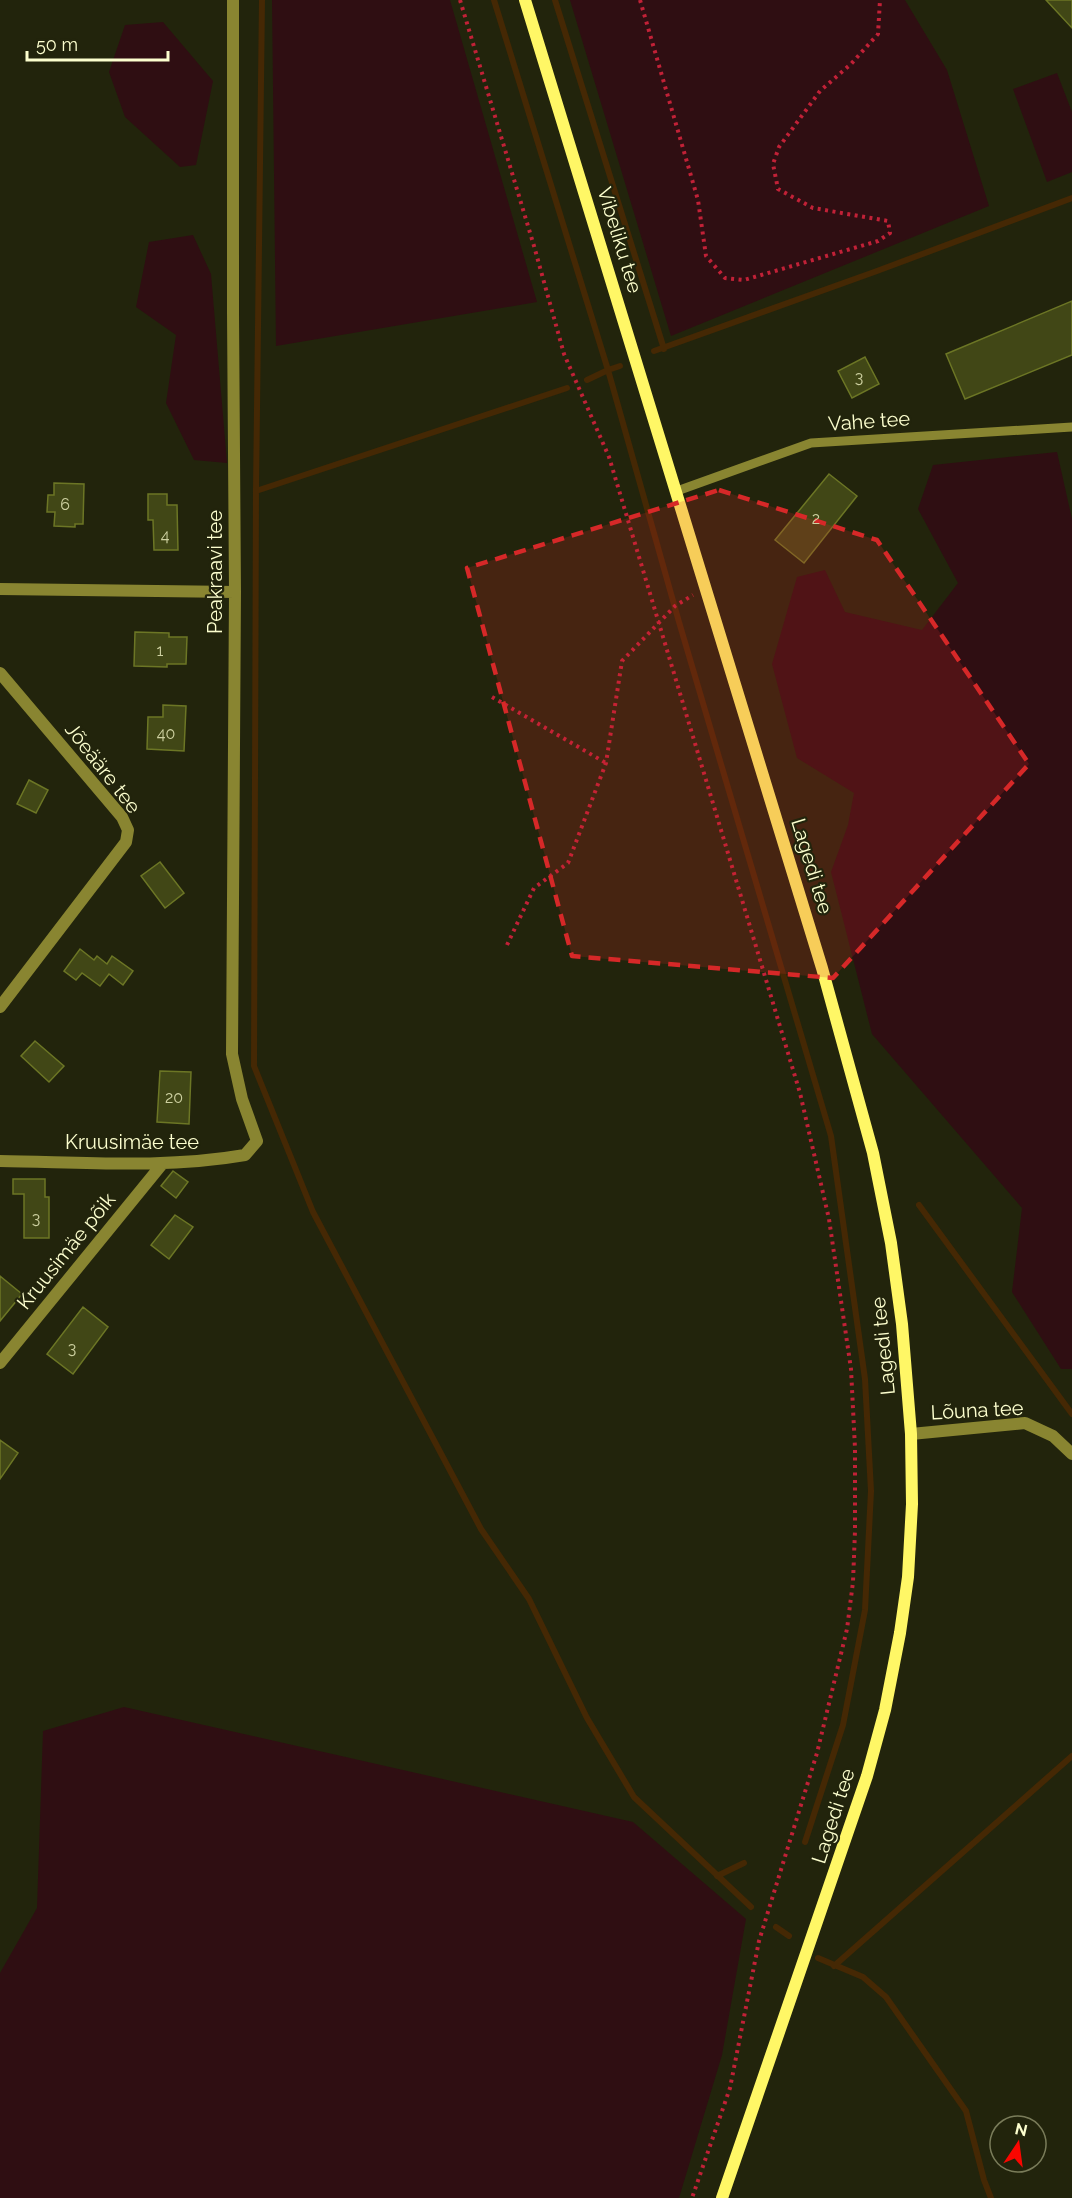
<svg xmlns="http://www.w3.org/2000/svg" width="1072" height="2198" font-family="Raleway,sans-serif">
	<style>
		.green { fill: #2f0e12 }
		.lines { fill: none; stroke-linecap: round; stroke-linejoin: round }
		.stream { stroke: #452804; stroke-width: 6 }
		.building { fill: #414716; stroke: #6c7625; stroke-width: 1.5 }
		.path { stroke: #c12137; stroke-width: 4; stroke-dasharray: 3 4.5; stroke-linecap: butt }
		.lane { stroke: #898531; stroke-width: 9 }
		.street { stroke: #898531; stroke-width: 12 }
		.secondary { stroke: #fff766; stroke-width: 12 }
		.marked { fill: #d62828; fill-opacity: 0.2; stroke: #d62828; stroke-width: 4.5; stroke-dasharray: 12 8; stroke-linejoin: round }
		.labels { text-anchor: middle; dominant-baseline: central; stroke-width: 4.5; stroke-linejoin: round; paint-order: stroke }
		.number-label { font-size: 16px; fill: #ced1a1 }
		.street-label { font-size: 20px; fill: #fdffcf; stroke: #22240c }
	</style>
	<rect width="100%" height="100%" fill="#22240c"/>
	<path class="green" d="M272 0H450L537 302 276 346Z
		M570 0H905L947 70 989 206 671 336Z
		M163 22 213 81 196 165 180 167 125 117 109 72 125 25Z
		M1057 73 1072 112V172L1047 182 1013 89Z
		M193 235 211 274 227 463 194 460 166 403 176 335 136 307 149 242Z
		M1057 452 1072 519V1369H1061L1012 1292 1022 1208 872 1034 831 872 848 825 854 793 797 758 772 664 797 577 825 570 845 612 922 630 958 583 918 509 933 465Z
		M124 1707 633 1822 746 1919 722 2055 679 2198H0V1973L37 1908 43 1731Z"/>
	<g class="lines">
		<path class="stream" d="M262 0 256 491 254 1066 313 1212 481 1529 529 1599 587 1718 634 1797 751 1907
			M494 0 608 370 679 622 831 1136 865 1379 871 1491 865 1610 843 1725 805 1842
			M555 0 664 349
			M654 351 877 271 1072 198
			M587 380 608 370 620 366
			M256 491 567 388
			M919 1205 1072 1414
			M717 1876 744 1863
			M776 1927 789 1936
			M818 1958 863 1977 886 1997 966 2111 984 2180 991 2198
			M834 1966 1072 1756"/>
	</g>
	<path class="building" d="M1046 0H1072V28Z
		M1072 301V355L965 399 946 354Z
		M865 357 879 384 852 398 838 371Z
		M829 474 857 496 804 563 775 540Z
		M54 483 84 484 83 524H75V527L54 526 55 512H47L48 495H54Z
		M148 494H167V505H177L178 550H154L153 520H148Z
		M135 632 169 633V637H187L186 664H167V667L134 666Z
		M163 705 186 706 184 751 147 749 148 717H163Z
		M29 780 48 790 36 813 17 804Z
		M160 862 184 893 165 908 141 876Z
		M80 949 94 960 97 956 107 964 112 956 133 971 123 985 109 974 100 986 82 973 76 980 64 971Z
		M35 1041 64 1066 49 1082 21 1056Z
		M160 1071 191 1072 189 1124 157 1122Z
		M173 1171 188 1182 176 1198 161 1186Z
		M13 1179H45V1197H49V1238H24V1194H13Z
		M175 1215 193 1227 169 1259 151 1245Z
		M0 1276 22 1294 0 1321Z
		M83 1307 108 1327 73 1374 47 1354Z
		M0 1440 18 1453 0 1479Z"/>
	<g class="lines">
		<path class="path" d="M460 0 534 246 564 354 609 457 800 1093 829 1219 851 1369 855 1448V1531L853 1582 847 1629 817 1753 759 1941 730 2088 692 2198
			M640 0 698 200 706 256 725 278 744 280 878 241 890 233 888 221 813 208 778 189 773 164 779 147 820 91 851 64 878 34 880 0
			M492 697 606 763
			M507 945 534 888 568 863 606 763 622 661 675 606 693 595"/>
		<path class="lane" d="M677 491 811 443 1072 427"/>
		<path class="street" d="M0 589 235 592
			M0 673 122 817 128 830 126 842 0 1007
			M0 1161C81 1162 165 1169 245 1155L257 1141 242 1099 232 1054 235 592 233 313V0
			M0 1363 163 1163
			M911 1434 1025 1423 1053 1436 1072 1454"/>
		<path class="secondary" d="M525 0 822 968 873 1153 891 1243 902 1324 911 1434 912 1504 908 1577 900 1633 885 1710 867 1776 722 2198"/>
	</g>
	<path class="marked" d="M719 490 877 540 1029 764 833 978 572 956 467 568Z"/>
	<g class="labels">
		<g class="number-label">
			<text x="859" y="377">3</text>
			<text x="65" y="504">6</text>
			<text x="816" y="518">2</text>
			<text x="165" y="535">4</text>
			<text x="160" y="650">1</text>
			<text x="166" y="733">40</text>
			<text x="174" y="1097">20</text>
			<text x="36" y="1218">3</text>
			<text x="72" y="1348">3</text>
		</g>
		<g class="street-label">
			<text transform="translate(620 240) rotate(73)">Vibeliku tee</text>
			<text transform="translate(869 421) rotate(-4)">Vahe tee</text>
			<text transform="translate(215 572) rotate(-90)">Peakraavi tee</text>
			<text transform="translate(103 768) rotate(52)">Jõeääre tee</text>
			<text transform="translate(812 866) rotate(73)">Lagedi tee</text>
			<text x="132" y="1142">Kruusimäe tee</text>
			<text transform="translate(66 1251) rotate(-51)">Kruusimäe põik</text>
			<text transform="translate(883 1346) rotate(-96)">Lagedi tee</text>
			<text transform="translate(977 1410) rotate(-3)">Lõuna tee</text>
			<text transform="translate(833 1816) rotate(-72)">Lagedi tee</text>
		</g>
	</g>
	<g transform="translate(1018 2144) rotate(13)"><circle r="28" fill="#22240c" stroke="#7a7c5a" stroke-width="1.5"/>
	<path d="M0-4.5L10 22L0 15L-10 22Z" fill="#fa0600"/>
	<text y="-9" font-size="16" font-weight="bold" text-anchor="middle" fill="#fdffcf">N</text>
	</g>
	<path d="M27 51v9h141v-9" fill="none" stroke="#fdffcf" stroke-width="3"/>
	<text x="36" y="51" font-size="18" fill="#fdffcf" stroke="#22240c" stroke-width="4.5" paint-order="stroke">50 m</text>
</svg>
